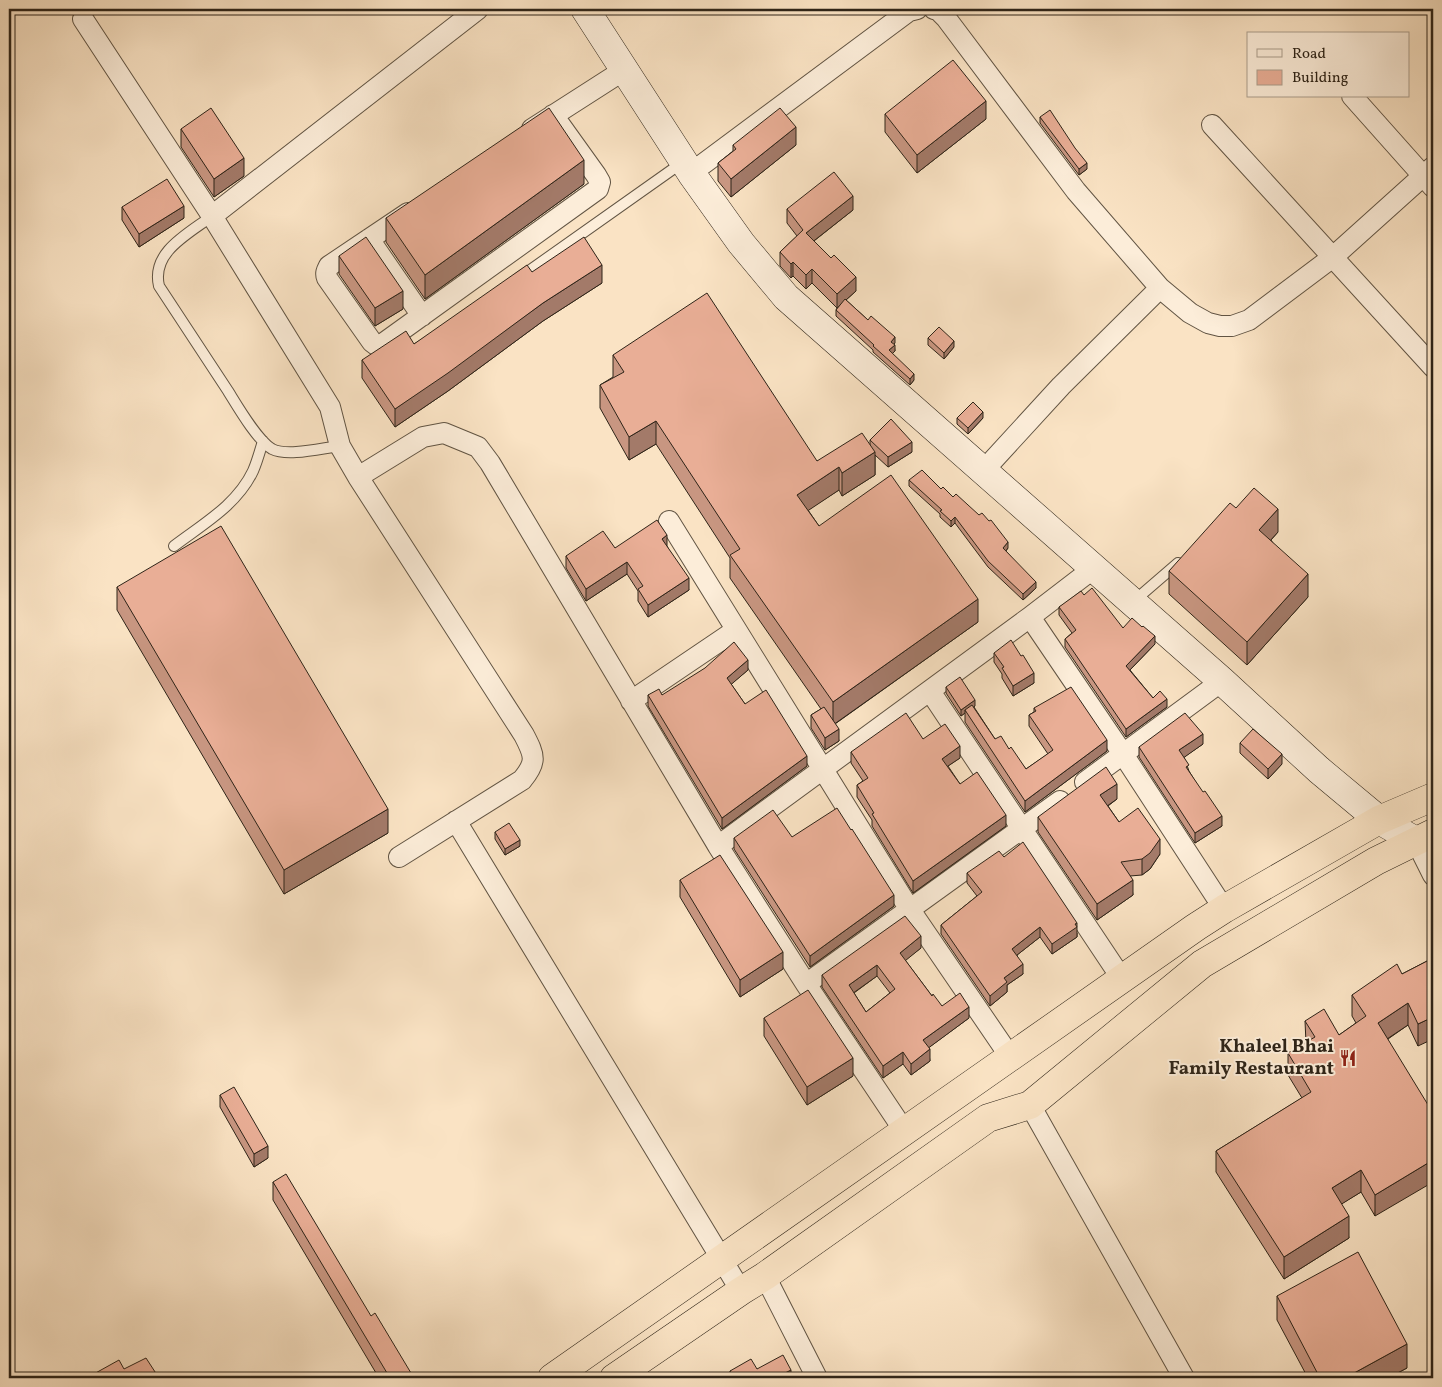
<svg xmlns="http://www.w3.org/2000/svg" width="1442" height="1387" font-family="Vollkorn,serif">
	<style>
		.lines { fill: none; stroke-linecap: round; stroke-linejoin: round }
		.lane-casing { stroke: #615443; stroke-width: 12 }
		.street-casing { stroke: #615443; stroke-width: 22 }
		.secondary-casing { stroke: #2e2418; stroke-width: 29 }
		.highway-casing { stroke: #2e2418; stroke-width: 29 }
		.lane { stroke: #fcedd9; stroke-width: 10 }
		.street { stroke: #fcedd9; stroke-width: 20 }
		.secondary { stroke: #fcedd9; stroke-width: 28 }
		.highway { stroke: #fae3c4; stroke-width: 28 }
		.wall { fill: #c89681; stroke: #2e2418; fill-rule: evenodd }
		.shaded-wall { fill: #a37a69; stroke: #2e2418 }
		.building { fill: #e9ae96; stroke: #2e2418; fill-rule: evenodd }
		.labels { text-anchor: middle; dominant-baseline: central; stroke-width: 4; stroke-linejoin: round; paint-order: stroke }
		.poi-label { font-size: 19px; font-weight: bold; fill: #2e2418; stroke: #fcedd9; text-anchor: end }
	</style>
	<rect width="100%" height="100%" fill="#fae3c4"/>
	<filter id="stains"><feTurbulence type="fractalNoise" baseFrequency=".004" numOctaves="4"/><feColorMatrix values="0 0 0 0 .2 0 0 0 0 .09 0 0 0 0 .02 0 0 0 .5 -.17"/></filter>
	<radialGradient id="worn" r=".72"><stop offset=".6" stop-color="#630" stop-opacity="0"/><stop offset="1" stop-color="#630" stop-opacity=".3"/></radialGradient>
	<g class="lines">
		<g class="lane-casing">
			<path id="lane" d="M212 216C188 234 151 252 159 286 182 321 205 356 228 391 238 407 257 440 272 449 288 457 322 448 340 446
				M519 278 683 162
				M174 546C203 524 237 505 253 471 257 462 260 451 263 441
				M1134 601 1178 563"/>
		</g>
		<g class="street-casing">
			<path id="street" d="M934 9 938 10 946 18 1076 191 1160 288 1190 313 1208 323 1220 326H1232L1249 320 1333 257 1433 167
				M83 19 212 216 330 407 340 446 358 477 524 735C535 756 537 762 522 780L399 857
				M1352 96 1433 187
				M1212 125 1433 367
				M532 129 624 70
				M691 173 909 11 917 9
				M408 213 329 266C327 270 325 273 327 278L372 342 376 345H381L598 189 600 182 596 175 553 115
				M212 216 478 9
				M369 239 422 316
				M984 470 1061 386 1160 288
				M358 477 423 437 444 433 478 447 490 463 718 846 806 984 905 1132
				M669 521 910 910 1011 1058
				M1030 617 1123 754 1224 909
				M930 691 1122 979
				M631 701 736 630
				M1085 782 1222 681
				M456 821 741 1291
				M1416 841 1433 875
				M718 846 1030 617 1094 568
				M806 984 1060 801
				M1030 1105 1184 1378
				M765 1276 817 1378"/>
		</g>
		<g class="secondary-casing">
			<path id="secondary" d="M585 9 691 173 741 243 786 297 1222 681 1319 770 1379 820 1416 841"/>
		</g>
		<g class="highway-casing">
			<path id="highway" d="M552 1378 1196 927 1224 909 1379 820 1433 797
				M614 1378 741 1291 765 1276 988 1118 1030 1105 1202 964 1376 861 1433 833"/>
		</g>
		<use href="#lane" class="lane"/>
		<use href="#street" class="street"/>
		<use href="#secondary" class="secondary"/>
		<use href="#highway" class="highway"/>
	</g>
	<path class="wall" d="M885 114 986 119 917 173 885 132Z
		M1040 117 1087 169 1079 175 1040 123Z
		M181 129 244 176 214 197 181 147Z
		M733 145H796L731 197 718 181V163L733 151Z
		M584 184 425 299 386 242V218Z
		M122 207 184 218 139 247 122 220Z
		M787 209 853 210 814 241 856 291 846 300 868 320 895 343 894 344 895 351 892 353 914 380 910 385 873 352V350L836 316V310L837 308 812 283 806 289 793 276 791 278 780 266V252L797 236 787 223Z
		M339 256 403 309 375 326 339 274Z
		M532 272 602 283 543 321 448 391 395 427 362 378V360L414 344Z
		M928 338 954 347 944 359 928 345Z
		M613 355 817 461 870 445V440L912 452 888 467 875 455V475L842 496 839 490 808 510 819 526 978 622 835 724 839 741 825 750 811 728V715L821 709 730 578V558L656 444 629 460 600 408V385L613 377Z
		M957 418H983L968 434 957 424Z
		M909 480 941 489 1008 548 1006 551 1036 588 1023 600 988 567 955 523 951 527 940 517V514L909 486Z
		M1236 508 1278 532 1271 540 1308 597 1247 665 1169 594V571Z
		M667 546 689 590 648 617 638 601V591L627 574 586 601 566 568V556L615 548Z
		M117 587 388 833 284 894 117 610Z
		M1084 595 1123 628 1155 644 1130 670 1153 698 1167 707 1126 737 1065 647V639L1072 633 1059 615V607Z
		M994 653 1021 656 1034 683 1013 696 1002 678V674L994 662Z
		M748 670 731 684 745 704 807 766 722 829 648 706V695H662Z
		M946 687 975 706 974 707 995 739 1009 749 1026 769 1048 754 1029 726V715L1034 712V708L1107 751 1025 812 965 722V713L961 716 946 693Z
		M923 739 960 758 948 766 960 784 1006 826 913 893 872 826V820L857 797V785L863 781 851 763V752Z
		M1240 743 1282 764 1268 779 1240 753Z
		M1203 744 1184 757 1189 771 1222 826 1195 843 1139 757V747Z
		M1117 799 1108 806 1119 822 1160 854 1150 869 1142 875 1130 876 1133 895 1097 920 1038 832V817Z
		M495 832 520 846 505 855 495 839Z
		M734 838 894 906 810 967 734 849Z
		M1004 857 1077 933V937L1052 954 1040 937 1017 955 1023 974 1007 985V992L990 1006 941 934V925L977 896 967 883V873Z
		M680 880 783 969 740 997 680 897Z
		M921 948 905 960 932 996 942 1006 969 1018 928 1048 930 1061 911 1075 903 1064 883 1078 822 987V975ZM877 976 890 993 866 1012 854 993Z
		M1431 959 1418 1046 1408 1025 1388 1039 1375 1216 1361 1192 1341 1204 1349 1238 1284 1279 1216 1172V1151L1302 1098 1288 1075V1053L1306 1043 1305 1021 1339 1035 1356 1023 1352 1016V995L1402 974Z
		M764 1018 853 1076 807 1105 764 1036Z
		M220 1095 268 1158 254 1167 220 1107Z
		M273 1182 414 1378H379L273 1200Z
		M1277 1296 1407 1368 1388 1378H1308L1277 1320Z
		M757 1369 791 1378H730V1371Z"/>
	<path class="shaded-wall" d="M986 101V119L917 173V155Z
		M796 127V145L731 197V179Z
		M244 158V176L214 197V179Z
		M584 160V184L425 299V275Z
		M1087 163V169L1079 175V169Z
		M853 196V210L806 247V233Z
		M184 206V218L139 247V234Z
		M793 262V276L791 278V264Z
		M602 265V283L543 321 448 391 395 427V409L543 303Z
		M812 269V283L806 289V275Z
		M856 277V291L837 308V294Z
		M403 291V309L375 326V308Z
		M895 337V343L891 348V342Z
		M954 341V347L944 359V353Z
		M895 345V351L889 357V350Z
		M914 374V380L910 385V379Z
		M983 412V418L968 434V428Z
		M656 421V444L629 460V437Z
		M912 442V452L888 467V457Z
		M875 452V475L842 496V473Z
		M839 467V490L797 518V495Z
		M1278 509V532L1259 553V530Z
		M955 517V523L951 527V521Z
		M667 535V548L662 539Z
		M1008 542V548L1003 554V548Z
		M627 562V574L586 601V589Z
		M1308 574V597L1247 665V642Z
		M689 578V590L648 617V605Z
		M1036 582V588L1023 600V594Z
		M978 599V622L833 725V702Z
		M1155 636V644L1126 674V666Z
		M748 660V670L727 688V678Z
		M1034 673V683L1013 696V686Z
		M1167 699V707L1126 737V729Z
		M975 700V706L966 712 965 710V713L961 716V710Z
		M839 729V741L825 750V738Z
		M1203 734V744L1179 761V750Z
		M1107 740V751L1025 812V801Z
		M960 746V758L942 770V759Z
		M1282 754V764L1268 779V769Z
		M807 756V766L722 829V818Z
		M1117 784V799L1100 811V795Z
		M388 809V833L284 894V870Z
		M1006 815V826L913 893V881Z
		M1222 816V826L1195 843V833Z
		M1160 839V854L1150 869 1142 875V859Z
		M520 840V846L505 855V849Z
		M1133 880V895L1097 920V904Z
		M894 895V906L810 967V956Z
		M1077 923V937L1052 954V944Z
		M1040 927V937L1012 959V949Z
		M921 936V948L900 965V953Z
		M783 952V969L740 997V980Z
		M1023 964V974L1007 985V992L990 1006V996L1004 978Z
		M877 965V976L849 996V985Z
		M1408 1003V1025L1378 1045V1023Z
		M969 1007V1018L923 1052V1040Z
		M1433 1017V1039L1418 1046V1024Z
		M930 1049V1061L911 1075V1064Z
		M903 1052V1064L883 1078V1066Z
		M853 1058V1076L807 1105V1087Z
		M268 1146V1158L254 1167V1154Z
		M1433 1160V1182L1375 1216V1195Z
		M1361 1170V1192L1332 1210V1188Z
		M1349 1216V1238L1284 1279V1257Z
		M1407 1344V1368L1388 1378H1345Z
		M791 1370V1378H775Z"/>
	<path class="building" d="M953 60 986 101 917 155 885 114Z
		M211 108 244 158 214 179 181 129Z
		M549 108 584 160 425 275 386 218Z
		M780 108 796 127 731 179 718 163 736 149 733 145Z
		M1050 110 1075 148 1087 163 1079 169 1040 117Z
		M834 172 853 196 806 233 831 258 834 255 856 277 837 294 812 269 806 275 793 262 791 264 780 252 803 230 787 209Z
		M167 179 184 206 139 234 122 207Z
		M366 237 403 291 375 308 339 256Z
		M584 237 602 265 543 303 448 373 395 409 362 360 406 331 414 344 527 265 532 272Z
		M707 293 817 461 862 433 875 452 842 473 839 467 797 495 819 526 891 475 978 599 833 702 730 555 740 549 656 421 629 437 600 385 624 372 613 355Z
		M845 299 868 320 871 316 895 337 891 342 895 345 889 350 914 374 910 379 873 346 874 345 836 310Z
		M939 327 954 341 944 353 928 338Z
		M973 402 983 412 968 428 957 418Z
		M891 419 912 442 888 457 870 440Z
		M922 470 941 489 943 487 953 497 956 494 979 515 982 513 989 521 991 520 1008 542 1003 548 1036 582 1023 594 988 561 955 517 951 521 940 511 942 510 909 480Z
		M1254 488 1278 509 1259 530 1308 574 1247 642 1169 571 1230 503 1236 508Z
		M657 520 667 535 662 539 689 578 648 605 638 589 643 586 627 562 586 589 566 556 603 531 615 548Z
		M221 526 388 809 284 870 117 587Z
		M1092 588 1123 628 1132 618 1142 627 1143 626 1155 636 1126 666 1153 698 1160 691 1167 699 1126 729 1065 639 1076 630 1059 607 1081 591 1084 595Z
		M1011 640 1021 656 1023 655 1034 673 1013 686 1002 668 1004 667 994 653Z
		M734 642 748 660 727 678 745 704 766 690 807 756 722 818 648 695 659 689 662 695 705 668Z
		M960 677 975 700 961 710 946 687Z
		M1071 687 1107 740 1025 801 965 710 972 705 995 739 1001 736 1009 749 1011 747 1026 769 1053 750 1029 715 1036 711 1034 708Z
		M824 707 839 729 825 738 811 715Z
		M906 713 923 739 945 724 960 746 942 759 960 784 977 772 1006 815 913 881 872 814 874 813 857 785 868 778 851 752Z
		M1185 713 1203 734 1179 750 1189 765 1186 767 1203 792 1205 791 1222 816 1195 833 1139 747Z
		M1253 729 1282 754 1268 769 1240 743Z
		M1106 767 1117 784 1100 795 1119 822 1138 808 1160 839 1150 853 1142 859 1121 862 1133 880 1097 904 1038 817Z
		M837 808 851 830 852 829 894 895 810 956 734 838 773 810 792 837Z
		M509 823 520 840 505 849 495 832Z
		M1023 842 1077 923 1075 924 1077 927 1052 944 1040 927 1012 949 1023 964 1004 978 1007 982 990 996 941 925 982 892 967 873 999 851 1004 857Z
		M720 855 783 952 740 980 680 880Z
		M905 916 921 936 900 953 932 996 933 994 942 1006 960 993 969 1007 923 1040 930 1049 911 1064 903 1052 883 1066 822 975ZM877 965 895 989 866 1012 849 985Z
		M1431 959 1433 963V1017L1418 1024 1408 1003 1378 1023 1433 1113V1160L1375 1195 1361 1170 1332 1188 1349 1216 1284 1257 1216 1151 1311 1092 1288 1053 1315 1037 1305 1021 1324 1009 1339 1035 1366 1016 1352 995 1397 964 1402 974Z
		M808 990 853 1058 807 1087 764 1018Z
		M234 1087 268 1146 254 1154 220 1095Z
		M286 1174 371 1316 375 1313 414 1378H390L273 1182Z
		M1358 1252 1407 1344 1345 1378H1320L1277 1296Z
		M783 1355 791 1370 775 1378H734L730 1371 751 1359 757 1369Z
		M146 1358 159 1378H94L92 1375 119 1360 124 1369Z"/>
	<defs>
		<g id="restaurant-bare" transform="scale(1.35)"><path d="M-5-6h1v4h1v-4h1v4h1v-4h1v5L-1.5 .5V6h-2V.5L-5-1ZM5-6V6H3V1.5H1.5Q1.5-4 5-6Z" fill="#8f2418" stroke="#fcedd9" stroke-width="2.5" paint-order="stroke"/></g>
	</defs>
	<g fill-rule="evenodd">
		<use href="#restaurant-bare" x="1348" y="1058"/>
	</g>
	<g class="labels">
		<g class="poi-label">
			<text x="1334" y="1047">Khaleel Bhai<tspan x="1334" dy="22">Family Restaurant</tspan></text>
		</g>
	</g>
	<rect width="1442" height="1387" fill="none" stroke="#fae3c4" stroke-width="30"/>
	<rect x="10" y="10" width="1422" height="1367" fill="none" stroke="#2e2418" stroke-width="2.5"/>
	<rect x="15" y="15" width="1412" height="1357" fill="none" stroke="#2e2418"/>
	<rect x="1247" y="32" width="162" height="65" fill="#fcedd9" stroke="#aa9d8c"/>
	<rect x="1257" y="49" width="25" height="8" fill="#fcedd9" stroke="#aa9d8c"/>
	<text x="1292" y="58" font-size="15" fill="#2e2418">Road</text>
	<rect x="1257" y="70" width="25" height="15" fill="#e9ae96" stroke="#aa9d8c"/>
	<text x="1292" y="82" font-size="15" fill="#2e2418">Building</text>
	<rect width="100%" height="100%" filter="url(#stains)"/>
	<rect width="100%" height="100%" fill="url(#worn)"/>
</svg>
